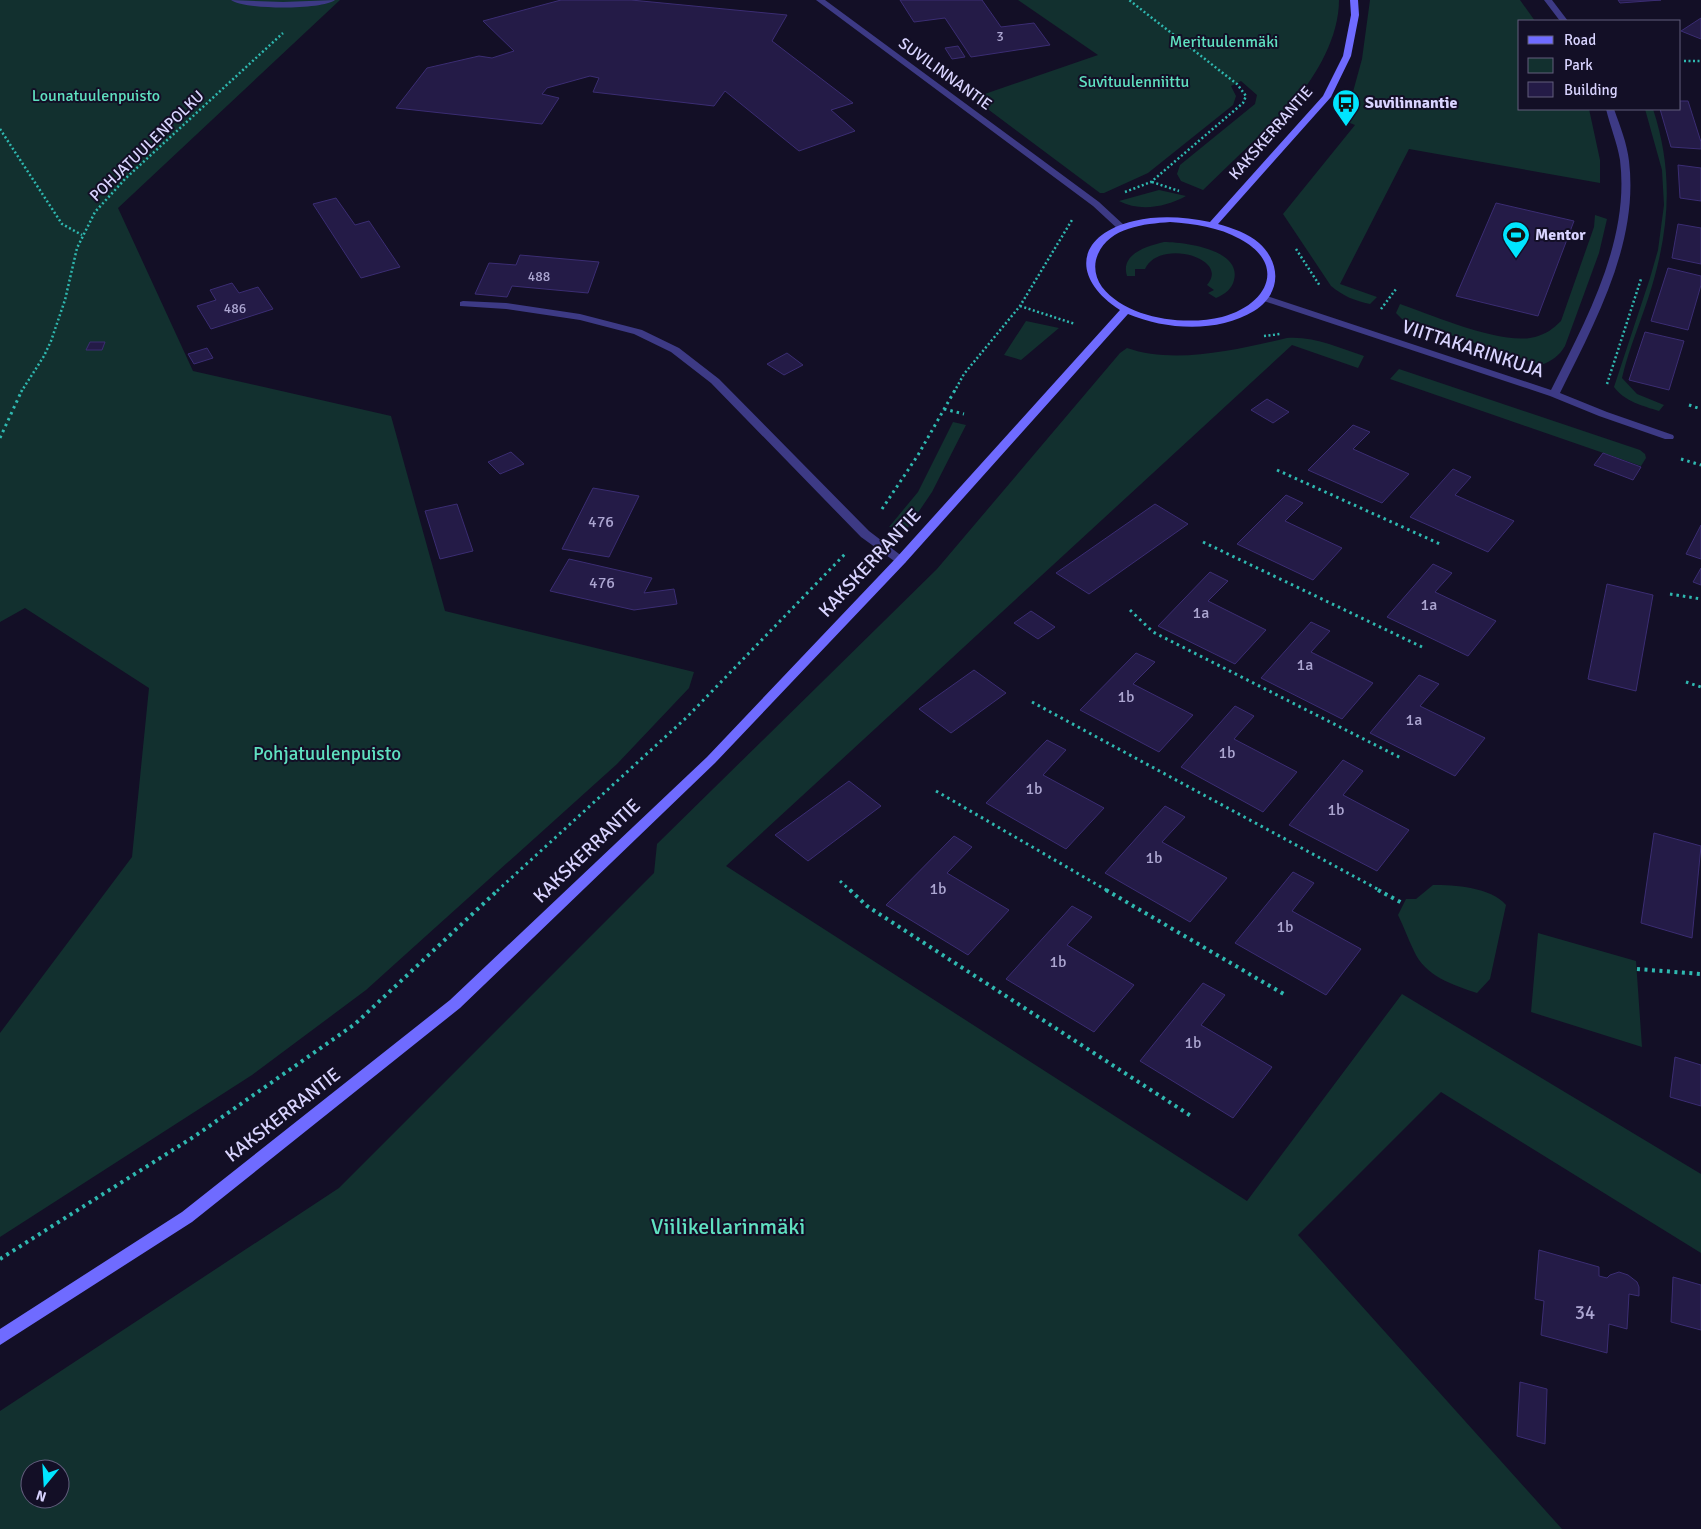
<svg xmlns="http://www.w3.org/2000/svg" width="1701" height="1529" font-family="Signika,sans-serif">
	<style>
		.green { fill: #12302f; fill-rule: evenodd }
		.building { fill: #241b47; stroke: #3b2d73 }
		.lines { fill: none; stroke-linecap: round; stroke-linejoin: round }
		.path-far2 { stroke: #2fb8b0; stroke-width: 2.5; stroke-dasharray: 2 2.5; stroke-linecap: butt }
		.path-far1 { stroke: #2fb8b0; stroke-width: 3; stroke-dasharray: 2.5 4; stroke-linecap: butt }
		.path { stroke: #2fb8b0; stroke-width: 4; stroke-dasharray: 3 4.5; stroke-linecap: butt }
		.lane { fill: #3d3a85; fill-rule: evenodd }
		.street { fill: #3d3a85; fill-rule: evenodd }
		.secondary { fill: #6f6bff; fill-rule: evenodd }
		.labels { text-anchor: middle; dominant-baseline: central; stroke-width: 4; stroke-linejoin: round; paint-order: stroke }
		.far-number-label { font-size: 14px; fill: #aca6d1 }
		.far-park-label { font-size: 16px; fill: #5fe0c0; stroke: #130f26 }
		.far-street-label { font-size: 16px; fill: #d9d4ff; stroke: #130f26 }
		.far-poi-label { font-size: 16px; font-weight: bold; fill: #d9d4ff; stroke: #130f26; text-anchor: start }
		.number-label { font-size: 16px; fill: #aca6d1 }
		.street-label { font-size: 19px; fill: #d9d4ff; stroke: #130f26 }
		.park-label { font-size: 19px; fill: #5fe0c0; stroke: #130f26 }
		.near-number-label { font-size: 19px; fill: #aca6d1 }
		.near-park-label { font-size: 22px; fill: #5fe0c0; stroke: #130f26 }
	</style>
	<rect width="100%" height="100%" fill="#130f26"/>
	<path class="green" d="M0 0H340L118 208 193 371 391 416 445 611 694 672 689 688 617 764 366 990 252 1075 0 1237V1033L132 857 149 688 25 608 0 622Z
		M1018 0H1339C1339 37 1317 74 1295 101L1203 190 1181 181 1177 174 1180 165 1255 104 1257 95 1241 81 1231 86 1236 96 1233 105 1148 173 1104 193H1100L989 110 976 97 1098 55Z
		M1370 0H1520L1535 21H1520V109H1589L1600 160V183L1409 149 1340 284 1377 297 1370 304C1355 301 1343 296 1331 286L1283 214 1355 125 1345 121 1362 59Z
		M1645 109H1653C1673 170 1670 225 1652 286 1643 317 1629 347 1622 378L1637 394 1664 405 1659 411C1643 406 1624 401 1614 387L1650 278 1658 250 1664 205 1662 170Z
		M1159 190 1186 196C1166 207 1140 212 1119 201Z
		M1595 215 1607 219 1599 253 1565 346C1559 356 1552 361 1541 365L1402 319 1396 313 1400 304C1432 315 1503 346 1535 337 1546 334 1553 329 1561 321L1594 227Z
		M1164 242C1183 242 1242 249 1234 280 1232 289 1225 294 1216 298L1208 293 1214 290 1207 285C1231 258 1159 238 1145 269H1135V276H1127C1120 254 1147 246 1164 242Z
		M1026 321 1059 328 1021 360 1004 355Z
		M1287 338C1314 336 1339 348 1364 356L1358 368 1292 345 726 866 1247 1201 1402 994 1701 1174V1253L1441 1092 1298 1235 1562 1529H0V1411L339 1188 654 873 657 844 937 569 1120 353 1127 348C1175 365 1239 349 1287 338ZM30 1469H60V1499H30Z
		M1399 369 1640 450 1645 454 1646 458 1641 466 1390 379Z
		M953 422 966 425 932 492 907 529 889 527 918 492Z
		M1433 885C1454 885 1491 887 1506 905L1490 979 1477 993C1453 985 1425 976 1414 951 1408 939 1404 927 1398 915L1406 899H1416Z
		M1538 933 1636 961 1642 1047 1531 1012Z"/>
	<path class="building" d="M561 0H631L787 15 772 41 853 103 831 110 855 131 799 151 725 91 714 106 593 92 599 78 590 76 547 88 542 94 559 98 542 124 396 108 427 68 479 56 492 58 514 51 483 21Z
		M900 0H982L1001 27 1034 23 1050 45 971 57 945 18 914 22Z
		M1618 0H1661L1620 3Z
		M1701 18V39L1681 31Z
		M958 46 965 57 952 59 945 48Z
		M1680 101H1688L1701 142V149L1671 147 1660 109H1680Z
		M1678 165 1701 168V201L1680 198Z
		M336 198 355 225 369 221 400 267 361 278 313 204Z
		M1496 203 1574 221 1538 316 1456 296Z
		M1678 224 1701 228V264L1672 258Z
		M520 255 599 262 588 293 512 286 507 297 475 294 489 263 516 265Z
		M1668 268 1701 276V285L1688 330 1651 321Z
		M232 283 239 293 258 287 273 309 211 329 197 306 216 300 210 290Z
		M1645 332 1684 341 1669 390 1629 380Z
		M90 342H105L102 350H86Z
		M207 348 213 358 194 364 188 354Z
		M787 353 803 365 784 375 767 364Z
		M1267 399 1289 412 1273 423 1251 410Z
		M1353 425 1370 432 1353 449 1409 474 1382 503 1308 470Z
		M511 452 524 464 500 474 488 462Z
		M1603 453 1641 467 1633 480 1594 465Z
		M1453 469 1471 477 1455 495 1514 521 1488 552 1410 517Z
		M593 488 639 496 609 557 562 549Z
		M1286 495 1303 503 1285 521 1342 548 1313 580 1237 544Z
		M457 504 473 551 440 559 425 511Z
		M1155 504 1188 524 1089 594 1056 573Z
		M1701 525V559L1686 554Z
		M569 559 652 578 644 593 674 589 677 604 634 610 550 591Z
		M1433 564 1452 573 1435 592 1496 621 1468 656 1387 617Z
		M1701 568V585L1693 582Z
		M1210 572 1228 581 1208 601 1266 630 1235 664 1158 626Z
		M1607 584 1653 595 1636 691 1588 679Z
		M1031 611 1055 627 1038 639 1014 623Z
		M1311 622 1330 631 1311 652 1373 683 1342 719 1261 678Z
		M1136 653 1155 662 1133 684 1193 715 1159 752 1080 710Z
		M974 670 1006 693 951 733 919 709Z
		M1419 675 1439 684 1420 706 1485 738 1455 776 1370 733Z
		M1235 706 1254 716 1234 739 1297 772 1263 812 1181 767Z
		M1047 740 1066 750 1043 775 1104 808 1066 849 986 803Z
		M1343 760 1363 771 1343 795 1409 830 1377 871 1289 825Z
		M849 781 881 806 808 861 775 835Z
		M1165 806 1185 817 1162 842 1227 878 1190 922 1105 873Z
		M1654 833 1701 846 1692 938 1641 923Z
		M954 836 972 847 947 873 1009 910 968 955 886 905Z
		M1293 872 1314 883 1292 911 1361 949 1326 995 1235 943Z
		M1072 906 1092 917 1067 945 1134 985 1094 1032 1006 979Z
		M1203 983 1225 995 1201 1025 1272 1067 1233 1118 1140 1061Z
		M1675 1057 1701 1065V1106L1670 1097Z
		M1539 1250 1599 1267V1276L1607 1278 1610 1275 1619 1272 1628 1275 1637 1282 1639 1287V1296L1629 1294 1627 1329 1609 1324 1607 1353 1541 1335 1544 1301 1535 1299Z
		M1673 1277 1701 1285V1330L1671 1322Z
		M1520 1382 1547 1389 1545 1444 1517 1436Z"/>
	<g class="lines">
		<path class="path-far2" d="M1684 61H1701
			M0 129 62 224 82 235
			M1152 182 1179 191
			M1125 192 1151 182 1243 103 1246 96 1237 84 1129 0
			M1296 249 1320 286
			M1020 306 1075 324
			M1381 309 1396 289
			M1264 336 1280 334
			M1607 384 1641 279
			M21 392 44 356 51 341 65 300 77 248 95 212 126 178 283 33
			M954 392 964 374 1020 306 1072 220"/>
		<path class="path-far1" d="M1689 405 1701 409
			M944 409 964 414
			M0 438 22 390
			M1681 459 1701 465
			M1277 470 1440 544
			M882 509 918 455 955 390
			M1203 542 1422 647
			M1670 594 1701 599
			M1130 610 1153 632 1401 758
			M1686 682 1701 687
			M1032 702 1381 891
			M936 791 1108 891
			M840 881 851 891
			M497 891 687 717 845 554"/>
		<path class="path" d="M850 890 867 906 1191 1116
			M1106 890 1287 996
			M1378 890 1404 904
			M1637 969 1701 974
			M0 1259 195 1136 355 1024 498 890"/>
		<path class="lane" d="M231 0 283 2 335 0C322 10 244 10 231 0Z
			M463 301 506 303 580 314 642 330 679 348 719 379 869 531 907 560 905 563H897L861 537 711 383 671 352 634 334 580 320 506 309 460 306V302Z"/>
		<path class="street" d="M816 0H825L1099 202 1125 226V230H1119L1093 206Z
			M1544 0H1552L1568 21H1560Z
			M1606 109H1614C1620 126 1627 143 1629 161 1639 243 1595 322 1560 393L1607 412 1673 435 1674 437 1673 439H1665L1599 416 1550 396 1261 300 1259 298 1261 296H1267L1551 390C1586 320 1630 241 1620 160 1617 142 1610 126 1606 109Z"/>
		<path class="secondary" d="M1350 0H1358L1359 15 1351 56 1331 97 1218 224C1232 228 1248 233 1259 243 1282 264 1281 294 1254 311 1218 333 1166 330 1128 314L905 563 715 763 460 1008 192 1222 0 1345V1329L182 1212 450 1000 707 757 897 557 1120 310C1071 279 1075 235 1134 221 1160 215 1184 217 1210 222L1323 96 1343 56 1351 15ZM1170 222C1194 224 1219 227 1240 239 1288 265 1267 305 1222 317 1185 326 1127 319 1102 287 1095 277 1093 265 1098 254 1110 227 1144 224 1170 222Z"/>
	</g>
	<defs>
		<g id="bus-pin" transform="scale(1.4375)"><path d="M0 17L-7.5 6A9.5 9.5 0 1 1 7.5 6Z" fill="#00e5ff" stroke="#130f26"/><path d="M-5-6H5V4H4V6H2V4H-2V6H-4V4H-5ZM-3.5-4V0h7V-4ZM-3.5 1.2v1.5H-2V1.2ZM2 1.2v1.5H3.5V1.2Z" fill="#111"/></g>
		<g id="stadium-pin" transform="scale(1.4375)"><path d="M0 17L-7.5 6A9.5 9.5 0 1 1 7.5 6Z" fill="#00e5ff" stroke="#130f26"/><path d="M0-5a6.5 5 0 1 0 0 10a6.5 5 0 1 0 0-10ZM-3.5-1.8h7v3.6h-7Z" fill="#111"/></g>
	</defs>
	<g fill-rule="evenodd">
		<use href="#bus-pin" x="1346" y="103"/>
		<use href="#stadium-pin" x="1516" y="235"/>
	</g>
	<g class="labels">
		<g class="far-number-label">
			<text x="1000" y="36">3</text>
			<text x="539" y="276">488</text>
			<text x="235" y="308">486</text>
		</g>
		<g class="far-park-label">
			<text x="1224" y="42">Merituulenmäki</text>
			<text x="1134" y="82">Suvituulenniittu</text>
			<text x="96" y="96">Lounatuulenpuisto</text>
		</g>
		<g class="far-street-label">
			<text transform="translate(945 74) rotate(36)">SUVILINNANTIE</text>
			<text transform="translate(1271 133) rotate(-49)">KAKSKERRANTIE</text>
			<text transform="translate(147 146) rotate(-44)">POHJATUULENPOLKU</text>
		</g>
		<g class="far-poi-label">
			<text x="1365" y="103">Suvilinnantie</text>
			<text x="1535" y="235">Mentor</text>
		</g>
		<g class="number-label">
			<text x="601" y="522">476</text>
			<text x="602" y="583">476</text>
			<text x="1429" y="605">1a</text>
			<text x="1201" y="613">1a</text>
			<text x="1305" y="665">1a</text>
			<text x="1126" y="697">1b</text>
			<text x="1414" y="720">1a</text>
			<text x="1227" y="753">1b</text>
			<text x="1034" y="789">1b</text>
			<text x="1336" y="810">1b</text>
			<text x="1154" y="858">1b</text>
			<text x="938" y="889">1b</text>
			<text x="1285" y="927">1b</text>
			<text x="1058" y="962">1b</text>
			<text x="1193" y="1043">1b</text>
		</g>
		<g class="street-label">
			<text transform="translate(1473 349) rotate(18)">VIITTAKARINKUJA</text>
			<text transform="translate(870 563) rotate(-47)">KAKSKERRANTIE</text>
			<text transform="translate(587 851) rotate(-44)">KAKSKERRANTIE</text>
			<text transform="translate(283 1115) rotate(-38)">KAKSKERRANTIE</text>
		</g>
		<g class="park-label">
			<text x="327" y="754">Pohjatuulenpuisto</text>
		</g>
		<g class="near-number-label">
			<text x="1585" y="1313">34</text>
		</g>
		<g class="near-park-label">
			<text x="728" y="1226">Viilikellarinmäki</text>
		</g>
	</g>
	<rect x="1518" y="20" width="162" height="90" fill="#130f26" stroke="#625e7d"/>
	<rect x="1528" y="36" width="25" height="8" fill="#6f6bff" stroke="#625e7d"/>
	<text x="1564" y="45" font-size="15" fill="#d9d4ff">Road</text>
	<rect x="1528" y="58" width="25" height="15" fill="#12302f" stroke="#625e7d"/>
	<text x="1564" y="70" font-size="15" fill="#d9d4ff">Park</text>
	<rect x="1528" y="82" width="25" height="15" fill="#241b47" stroke="#625e7d"/>
	<text x="1564" y="95" font-size="15" fill="#d9d4ff">Building</text>
	<g transform="translate(45 1484) rotate(198)"><circle r="24" fill="#130f26" stroke="#625e7d"/>
	<path d="M0-4L9 19L0 12L-9 19Z" fill="#00e5ff"/>
	<text y="-8" font-size="14" font-weight="bold" text-anchor="middle" fill="#d9d4ff">N</text>
	</g>
</svg>
